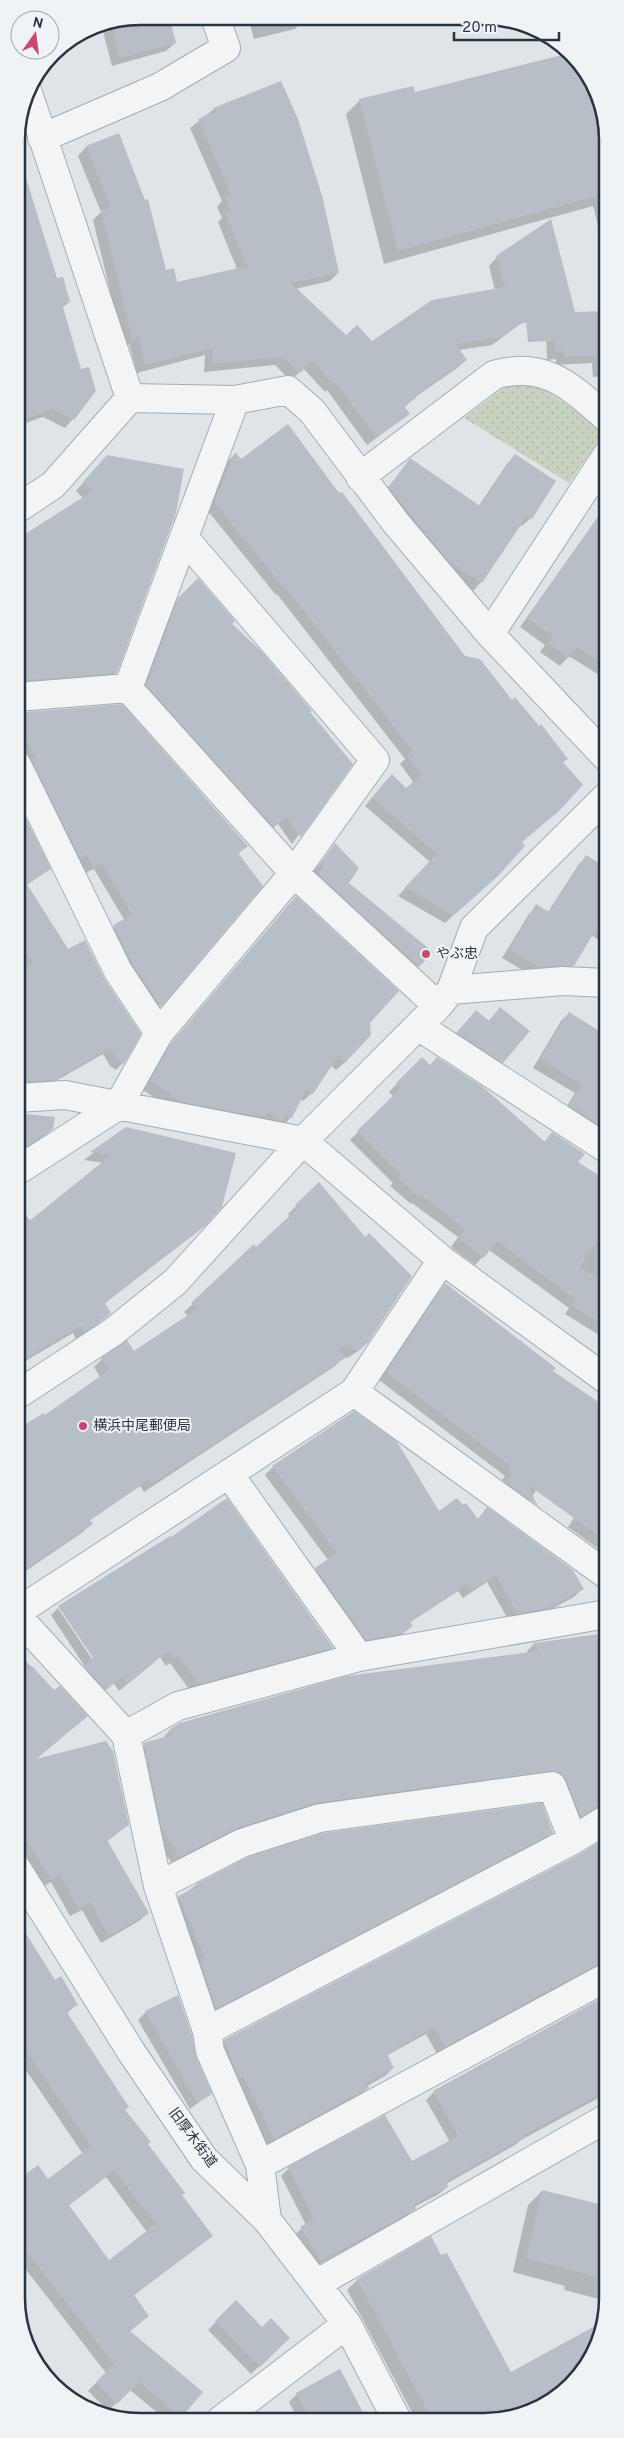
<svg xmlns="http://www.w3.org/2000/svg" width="624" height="2438" font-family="Overpass,'Noto Sans JP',sans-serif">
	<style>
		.green { fill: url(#green-dots) }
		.shadow { fill: #0003; fill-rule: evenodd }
		.building { fill: #b7bec5; fill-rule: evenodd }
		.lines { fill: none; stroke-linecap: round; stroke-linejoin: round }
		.minor-casing { stroke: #a4acb2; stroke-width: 30 }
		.minor { stroke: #f2f4f6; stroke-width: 28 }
		.poi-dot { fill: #ca4770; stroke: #eff3f6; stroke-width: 2 }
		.labels { text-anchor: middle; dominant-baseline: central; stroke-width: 4; stroke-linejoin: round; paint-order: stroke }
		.poi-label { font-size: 14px; fill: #28343f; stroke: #eff3f6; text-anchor: start }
		.street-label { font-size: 14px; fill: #28343f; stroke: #eff3f6 }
		.rim { fill: none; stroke: #28343f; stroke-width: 2.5 }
	</style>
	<defs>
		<pattern id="green-dots" width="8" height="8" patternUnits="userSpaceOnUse" patternTransform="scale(1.25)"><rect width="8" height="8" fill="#c8d2c0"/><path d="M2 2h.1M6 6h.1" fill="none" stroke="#acb5a6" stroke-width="1.8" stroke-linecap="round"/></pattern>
	</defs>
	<rect width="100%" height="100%" fill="#dfe4e8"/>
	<path class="green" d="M512 381 534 383 606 430 569 483 464 418Z"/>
	<path class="shadow" d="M140 16 175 43 166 51 112 66 101 24Z
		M248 17H302L303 21 295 29 254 39Z
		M571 54 577 58 607 123V260L593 206 384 264 346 114 360 100 414 93Z
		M214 109 338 273 330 281 295 289 346 337 371 343 495 290 489 266 497 257 563 311 520 324 492 345 459 350 466 360 457 368 414 398 404 408 408 414 367 445 327 390 325 392 303 368 291 381 275 365 204 372 205 355 137 373 129 344 124 349 93 220 101 212 78 156 86 147 118 134 166 271 176 283 237 269 218 222 222 218 217 207 222 201 190 128Z
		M17 174 30 217 56 280 69 302 62 308 73 419 65 428 43 417 17 426Z
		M607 323V376L593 377 592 363 556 365V359L547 360 546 334Z
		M235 454 464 657 562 763 521 843 489 883 445 923 398 896 430 862 365 806 384 783 406 789 414 783 400 764 405 759 277 594 276 595 207 510 228 461Z
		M515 455 531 518 522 526 520 525 481 582 473 591 439 568 381 496 410 460 478 507 507 464Z
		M99 465 116 673 107 681 17 688V541L84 499 76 491Z
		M607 504V680L569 656 560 666 540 652 545 645 520 627Z
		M198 580 230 624 351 764 292 844 278 824 265 834 138 693 170 608Z
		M26 714 247 845 238 854 261 886 153 1013 107 933 125 921 94 869 86 873 17 758V720Z
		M17 803 49 869 27 885 123 1063 116 1070 110 1066 103 1054 47 1086 17 1088Z
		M335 845 347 883 431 952 410 975 313 872Z
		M587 856 604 867 607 862V945L591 935 573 965 565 973 531 975 502 958 529 914 537 906 548 912 579 864Z
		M288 906 369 1023 345 1062 336 1070 330 1065 312 1093 303 1101 300 1099 291 1117 283 1126 173 1110 143 1090 164 1052Z
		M476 1011 488 1022 492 1017 502 1062 494 1070 449 1041Z
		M569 1013 607 1037V1121L595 1135 562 1114 575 1093 533 1068 561 1021Z
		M422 1059 429 1066 544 1142 552 1133 577 1162 607 1183V1340L565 1314 569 1308 489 1250 475 1265 451 1247 458 1237 412 1203 411 1204 390 1186 393 1183 350 1140 394 1097 389 1092Z
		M17 1113 53 1118 52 1129 43 1137 20 1152H17Z
		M126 1128 204 1225 104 1304 110 1313 94 1327 76 1339 73 1333 17 1366V1295L25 1290 17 1279V1203L30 1221 104 1163 84 1160Z
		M319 1184 366 1344 357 1352 347 1358 344 1357 335 1366 144 1492 140 1486 89 1521 91 1524 83 1532 17 1577V1430L44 1416 100 1377 94 1367 102 1359 134 1353 188 1316 184 1312 290 1217 288 1214Z
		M445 1285 552 1371 592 1399 530 1500 522 1508 498 1490 505 1482 502 1480 505 1476 379 1380 438 1293Z
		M354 1412 439 1513 477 1520 487 1509 582 1589 574 1597 539 1616 509 1621 487 1582 463 1598 458 1591 409 1623 412 1626 394 1641 358 1647 308 1577 328 1560 265 1475 273 1467Z
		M607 1468V1555L568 1527Z
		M61 1607 332 1648 324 1656 191 1692 170 1663 166 1666 160 1657 119 1691Z
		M58 1608 110 1686 102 1693 51 1615Z
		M607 1634V1813L573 1824 549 1779 172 1864 154 1836 140 1769 148 1761 140 1750 148 1742 163 1738 170 1730 528 1653 527 1651 534 1644Z
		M17 1651 54 1692 86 1716 34 1761 128 1825 106 1842 148 1913 139 1921 101 1943 82 1910 70 1916 51 1882 43 1887 17 1847Z
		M552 1832 544 1840 208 2015 171 1904 196 1885Z
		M607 1839V1971L437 2054 426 2034 386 2056 393 2068 385 2076 367 2086 368 2088 360 2095 267 2146 217 2048 225 2041 581 1855Z
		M17 1926 54 1981 76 2005 66 2014 124 2111 180 2196 211 2236 133 2296 148 2316 129 2332 180 2417 178 2420 165 2419 130 2390 108 2411 88 2391 106 2373 17 2258V2182L48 2180 83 2154 17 2057ZM106 2177 147 2232 109 2261 68 2206Z
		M177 1996 194 2058 210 2094 190 2109 138 2020 146 2012Z
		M607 1996V2098L606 2099 604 2095 521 2140 515 2145 446 2184 447 2187 439 2194 414 2207 407 2216 313 2268 293 2236 306 2225 281 2176 289 2168 412 2163 450 2142 426 2100 434 2092Z
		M542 2191 607 2207V2301L564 2290 565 2286 513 2272 528 2205Z
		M357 2280 511 2374 604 2322 598 2346 577 2380 501 2421 416 2420 347 2290Z
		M236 2302 262 2328 289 2338 251 2374 208 2330Z
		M340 2371 366 2420H298L289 2402 297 2394Z"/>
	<path class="building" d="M140 16H169L176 43 120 58 112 29 120 26 118 21Z
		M570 53 577 58 607 123V193L398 251 359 99 413 86 415 92Z
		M281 81 298 119 323 199 339 273 291 283 346 335 357 325 372 341 432 300 505 287 496 256 551 219 575 312 607 311V355L564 357V351L555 352 554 341 528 342 526 320 501 337 456 344 467 360 414 396 416 398 404 406 410 414 376 438 336 382 334 385 312 361 300 373 283 357 212 364 213 348 145 365 138 336 133 343 101 210 111 208 86 146 119 133 145 200 148 199 166 270 174 268 177 282 247 266 225 213 231 211 225 197 231 195 198 119 215 112 213 108Z
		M23 168 57 278 63 277 70 302 62 304 81 369 89 367 96 391 74 420 52 409 17 422V388L26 385 17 359V169Z
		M288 424 339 493 342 492 355 509 465 656 480 659 512 700 515 697 539 726 541 724 568 759 563 762 583 785 559 811 522 842 525 846 498 876 453 916 405 887 437 854 372 798 392 774 406 788 421 775 407 756 412 750 285 587 284 588 214 502 235 452 241 459Z
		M515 454 556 481 532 519 527 516 482 583 447 560 389 487 410 458 480 506Z
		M107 455 184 469 176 513 117 673 20 681 17 665V539L93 491 83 482Z
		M607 505V666L577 647 569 658 547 643 553 636 527 618Z
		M198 578 235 621 232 624 261 651 312 711 310 712 353 764 301 837 286 817 273 827 146 685 178 598Z
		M122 704 248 846 238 853 263 886 161 1007 132 963 113 925 132 915 102 863 94 868 86 854 80 858 31 759 36 756 17 724V719L26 712Z
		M20 806 51 869 27 884 68 949 85 940 105 980 141 1034 124 1064 117 1059 110 1048 55 1080 17 1082V973L33 963 17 937V808Z
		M335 843 359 868 349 883 433 952 419 967 318 874 324 868 321 863Z
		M586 855 607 868V932L598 926 574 966 539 967 509 950 536 904 549 912Z
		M296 896 399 991 370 1023 371 1035 345 1063 338 1056 313 1094 306 1090 292 1118 285 1115 282 1121 267 1113 265 1117 258 1114V1116L182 1102 150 1081 172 1042Z
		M500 1007 530 1031 503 1063 457 1033 476 1010 489 1021Z
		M569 1012 607 1036V1126L605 1129 569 1105 582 1085 540 1059Z
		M422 1057 430 1065 437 1057 483 1087 545 1142 552 1132 585 1154 578 1162 607 1181V1225L580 1267 607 1283V1327L572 1306 576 1300 497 1241 484 1258 458 1238 465 1229 421 1195 419 1197 397 1177 400 1174 357 1131 401 1088 396 1083Z
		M17 1113 55 1117 53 1129 29 1145 17 1143Z
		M126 1127 236 1153 222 1207 205 1226 105 1303 111 1313 104 1319 85 1332 81 1326 17 1363V1231L111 1155 90 1152Z
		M319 1182 365 1237 369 1233 412 1276 367 1344 356 1351 346 1344 341 1348 337 1345 345 1358 152 1484 149 1479 90 1520 93 1524 17 1575V1429L44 1413 45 1415 109 1370 101 1358 127 1340 134 1351 197 1309 191 1303 254 1244 256 1247 298 1208 295 1205Z
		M445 1283 556 1368 553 1371 607 1408V1542L527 1484 538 1506 505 1482 512 1474 508 1471 513 1468 386 1372Z
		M354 1411 397 1442 439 1511 457 1498 463 1505 466 1503 478 1519 487 1507 573 1570 584 1589 548 1608 517 1614 496 1575 471 1591 466 1584 410 1622 413 1626 403 1633 366 1640 315 1568 337 1553 272 1466Z
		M227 1498 333 1648 199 1684 178 1656 175 1659 169 1650 128 1684 122 1677 106 1690 84 1666 93 1658 58 1606 170 1536 171 1537Z
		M607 1633V1804L599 1806 581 1817 566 1780 562 1774 550 1771 315 1803 237 1828 179 1857 162 1828 144 1743 172 1735 170 1729 180 1723 347 1676 538 1651 533 1643Z
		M32 1666 54 1690 60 1686 88 1716 36 1759 106 1741 113 1751 129 1825 107 1840 149 1913 109 1936 90 1902 78 1909 60 1875 52 1880 17 1827V1679Z
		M542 1803 553 1833 216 2009 200 1960 205 1958 178 1896 197 1887 196 1884 248 1857 323 1833Z
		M607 1837V1961L600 1963 445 2047 434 2027 387 2054 394 2068 366 2083 369 2088 274 2139 243 2076 239 2079 224 2040 580 1854Z
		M17 1919 55 1980 61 1976 78 2005 66 2011 129 2107 125 2110 151 2142 148 2144 185 2193 182 2195 213 2236 134 2295 149 2316 130 2331 203 2392 181 2418 139 2382 117 2404 96 2382 114 2364 17 2239V2180L38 2165 48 2179 91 2146 17 2037ZM114 2170 156 2224 109 2260 69 2205Z
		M178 1995 192 2035 196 2057 212 2094 197 2103 145 2011Z
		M607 1995V2091L523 2135 525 2137 446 2181 448 2187 414 2204 416 2209 321 2261 300 2227 314 2219 288 2167 385 2115 412 2161 458 2136 433 2091Z
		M542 2190 607 2206V2280L526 2258Z
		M431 2236 441 2255 447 2253 511 2372 604 2321 598 2346 577 2380 539 2409 501 2421 432 2420 357 2279Z
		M236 2300 262 2327 271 2318 290 2338 260 2367 215 2321Z
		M340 2369 367 2420H311L296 2393Z"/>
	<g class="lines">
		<g class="minor-casing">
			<path id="minor" d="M27 90 130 398
				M42 138 160 87 226 48 215 17
				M360 477 494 375C545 360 571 387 607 418
				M17 509 53 485 130 398 235 400 288 390 312 411 396 523 490 634 607 758
				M490 634 607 455
				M128 688 294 873 438 1006
				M17 697 128 688 235 400
				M17 765 118 971 159 1033 294 873 375 760 185 539
				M451 990 563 981 607 983
				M418 1026 607 1149
				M17 1098 65 1095 303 1141 442 1260 607 1380
				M17 1171 118 1106 159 1033
				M442 1260 354 1392 607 1575
				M17 1395 113 1332 175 1282 303 1141 438 1006 451 990 474 928 607 796
				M229 1474 359 1657
				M17 1612 354 1392
				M17 1616 126 1735 158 1886 207 2031 210 2051 260 2165 267 2220
				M126 1735 178 1706 359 1657 607 1614
				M17 1869 132 2053 204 2159 267 2220 347 2324 397 2420
				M158 1886 242 1843 320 1818 552 1786 573 1840
				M207 2031 573 1840 607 1819
				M260 2165 607 1977
				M316 2284 607 2118
				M221 2420 347 2324"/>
		</g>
		<use href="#minor" class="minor"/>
	</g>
	<g class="poi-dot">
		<circle cx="426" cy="954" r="5"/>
		<circle cx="83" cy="1426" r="5"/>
	</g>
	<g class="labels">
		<g class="poi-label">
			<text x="436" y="954">やぶ忠</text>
			<text x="93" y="1426">横浜中尾郵便局</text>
		</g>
		<g class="street-label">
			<text transform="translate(192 2138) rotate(53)">旧厚木街道</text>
		</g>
	</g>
	<path d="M0 0H624V2438H0ZM140 25H484A115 115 0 0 1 599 140V2298A115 115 0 0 1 484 2413H140A115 115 0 0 1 25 2298V140A115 115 0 0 1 140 25Z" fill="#eff3f6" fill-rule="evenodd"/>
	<path class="rim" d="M140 25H484A115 115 0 0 1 599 140V2298A115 115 0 0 1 484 2413H140A115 115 0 0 1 25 2298V140A115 115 0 0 1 140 25Z"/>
	<g transform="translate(35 35) rotate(14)"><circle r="24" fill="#eff3f6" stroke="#9fa7ad"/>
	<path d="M0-4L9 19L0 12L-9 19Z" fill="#ca4770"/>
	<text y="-8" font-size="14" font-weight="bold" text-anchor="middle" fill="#28343f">N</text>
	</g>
	<path d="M454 32v8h105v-8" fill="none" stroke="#28343f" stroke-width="2.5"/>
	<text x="462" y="32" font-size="15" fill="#28343f" stroke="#eff3f6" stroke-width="4" paint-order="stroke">20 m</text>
</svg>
